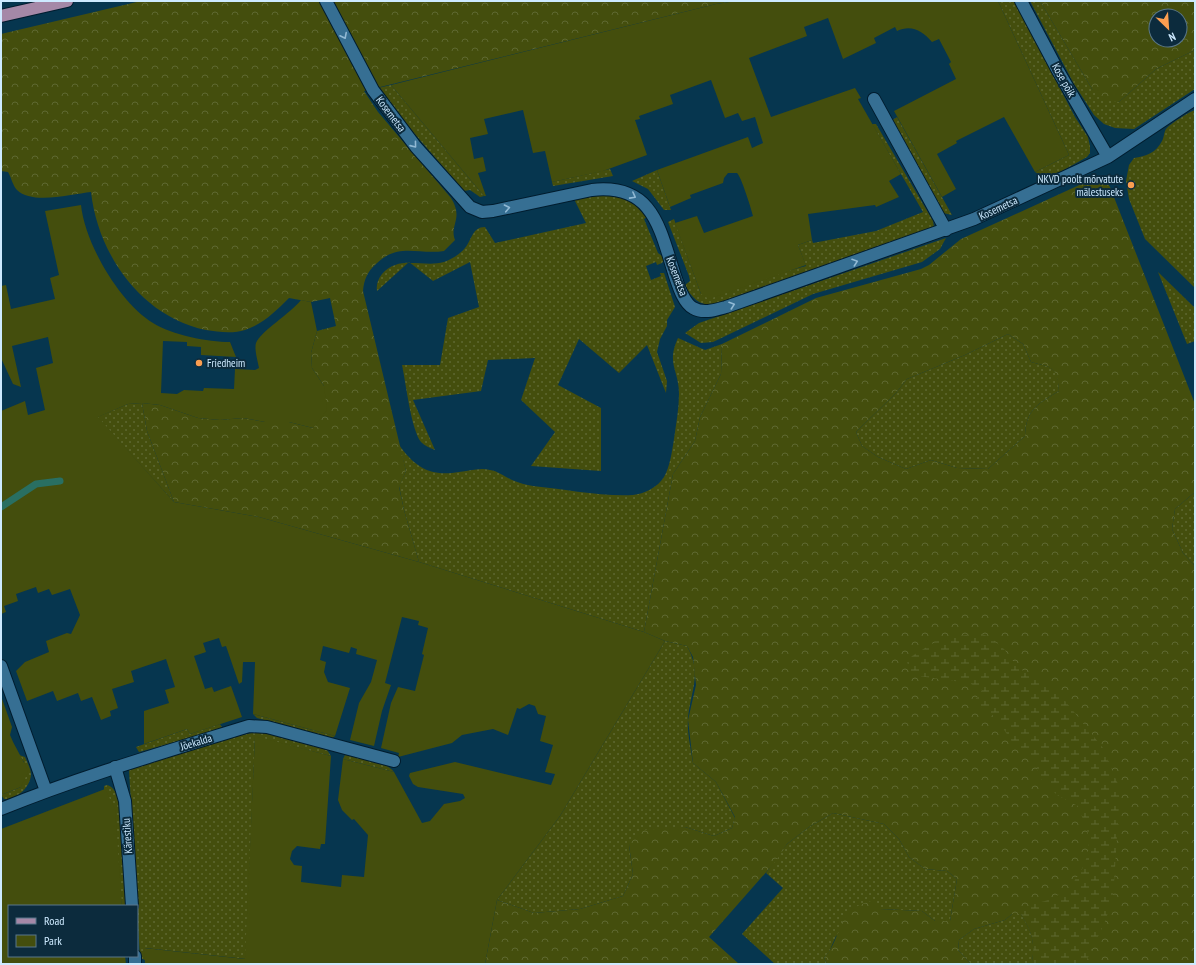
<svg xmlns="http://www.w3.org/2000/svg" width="1196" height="965" font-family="'PT Sans Narrow',sans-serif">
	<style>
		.grass { fill: url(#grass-dots) }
		.forest { fill: url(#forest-crowns); fill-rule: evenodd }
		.wetland { fill: url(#wetland-marsh) }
		.green { fill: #444e0d }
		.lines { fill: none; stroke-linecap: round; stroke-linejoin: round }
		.stream { stroke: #296f62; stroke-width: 7 }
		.minor-casing { stroke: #001c2e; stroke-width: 14 }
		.major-casing { stroke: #001c2e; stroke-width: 14 }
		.minor { stroke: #366f93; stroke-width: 12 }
		.major { stroke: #a588a7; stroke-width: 12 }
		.oneway { stroke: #91b9d4 }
		.poi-dot { fill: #fb9e50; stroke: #0c2b3d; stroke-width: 1.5 }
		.labels { text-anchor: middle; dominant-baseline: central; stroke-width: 4; stroke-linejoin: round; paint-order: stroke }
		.street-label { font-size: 11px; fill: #cdeaff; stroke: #0c2b3d }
		.poi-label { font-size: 11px; fill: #cdeaff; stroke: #0c2b3d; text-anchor: end }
	</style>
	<defs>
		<pattern id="grass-dots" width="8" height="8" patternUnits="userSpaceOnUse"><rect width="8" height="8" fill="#444e0d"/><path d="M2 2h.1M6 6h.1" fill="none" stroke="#5e6831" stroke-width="1.8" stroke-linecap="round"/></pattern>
		<pattern id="forest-crowns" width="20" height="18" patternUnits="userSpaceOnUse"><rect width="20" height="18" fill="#444e0d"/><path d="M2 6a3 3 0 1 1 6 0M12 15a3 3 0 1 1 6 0" fill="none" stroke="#5e6831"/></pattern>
		<pattern id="wetland-marsh" width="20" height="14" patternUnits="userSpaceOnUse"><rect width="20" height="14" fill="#444e0d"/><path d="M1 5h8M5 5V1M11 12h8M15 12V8" fill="none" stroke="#5e6831"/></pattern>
	</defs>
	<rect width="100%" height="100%" fill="#06364f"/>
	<path class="grass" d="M998 1H1014L1075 117 1088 137 1090 146V153L1087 157 1062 171 1050 175H1040L1035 172 1069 155Z
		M1030 1H1040L1092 89 1119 102 1156 69 1195 50V89L1134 129 1115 128 1104 124 1094 115 1074 84Z
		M391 85 484 196 480 197 470 190 464 191 394 110 378 88Z
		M1195 110V288L1145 239 1129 199 1126 181 1129 165 1134 158C1146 156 1156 153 1162 141 1164 138 1164 132 1166 129 1170 124 1189 112 1195 110Z
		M897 117 952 215 943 213 891 121Z
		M872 124H876L933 221 934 227 716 305C700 306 692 299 685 285L690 281 689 276 668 222 674 219 701 294 806 266 798 245 812 240 813 243 876 231 923 212Z
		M610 169 613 176 553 186 552 182Z
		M657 170 671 210H664L648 189 632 181Z
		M591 194C617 196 630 196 647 217L644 219 658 253 662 256 664 260 662 263 657 265 656 262 646 266 651 280 661 276 660 273H664L675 307 667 320V326L660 339 657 352 667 381 666 393 647 345 619 373 579 339 558 385 601 408V471L531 466 555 432 521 400 535 358 488 360 481 391 413 400 435 450C430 448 425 446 421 442 411 429 406 383 402 365H440L448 318 479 307 470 262 433 281 409 262 377 291C376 285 378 279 382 274 400 254 422 268 444 262 452 259 460 254 465 248 472 240 472 227 485 227L495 243 586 223 574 199Z
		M946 238 940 249 922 262 813 294 713 342 701 343 685 333 699 323Z
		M1158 272 1195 308V341L1187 344Z
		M1008 334 1023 344 1031 362C1053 368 1058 366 1059 391 1038 404 1026 409 1025 436L988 469 957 468 931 460 906 469 878 457 862 446 856 432 896 393 907 379 965 355Z
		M678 338 705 350 722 344 721 374 700 417 695 441 673 474 644 632 419 562 404 510 399 486 406 471 399 445C415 467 430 477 459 472 469 471 480 467 490 470 498 471 505 477 512 480 519 483 526 485 533 486 563 489 604 497 633 495 644 494 658 487 664 477 670 467 672 451 674 439 676 424 679 409 679 394 679 370 666 364 678 338Z
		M142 403 147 431 174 502 97 417 128 404Z
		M1195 492V566L1183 553 1172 529 1175 509Z
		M665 641 687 646C703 675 690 691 688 719 687 733 691 749 693 763L716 782 735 818 732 828 714 836 685 827 629 845 633 874 623 896 580 909 534 913 497 900 560 816Z
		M253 714 335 736 332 738 327 737 257 718Z
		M220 724 223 729 139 752 136 747 187 729 190 734Z
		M260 731 327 750 331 756 255 737 246 959 145 948V960L140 958 129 770 132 768 229 738Z
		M19 755 25 757C27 762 31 769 31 775 30 788 16 800 4 799L1 795 21 787 24 762Z
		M345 755C359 758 385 760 394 772L343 759Z
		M107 785C115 787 118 797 120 805L126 906H122L104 790V786Z
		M833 813 884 824 899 839 909 857 925 869 947 871 957 879 950 921H935L922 911 880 909 836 936 829 952 824 958 827 964H775L742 934 783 888 766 873 787 844 809 827Z
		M1012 914H1021C1033 934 1035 941 1032 964H971L958 950 959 940 974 929 1005 920Z"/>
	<path class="forest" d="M141 1H736L716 4 364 91 378 112 451 198C464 219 449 225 455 240L444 251C418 255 398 242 376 264 367 272 364 280 363 291L406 471 399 487 404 510 419 562 259 517 174 502 147 431 142 403 160 405 198 418 220 420 243 418 265 422H289L313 428 324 386 312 368 311 353 317 331 336 326 330 298 311 302 289 298C276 311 263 324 245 330 233 334 218 332 206 330 142 317 98 255 91 192 72 194 32 205 17 190 13 186 11 177 8 172L1 171V34Z
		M1040 1H1195V50L1156 69 1119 102 1102 100 1092 89ZM1156 16H1180V40H1156Z
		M1099 176 1104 177 1110 187 1195 404V492L1175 509 1172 529 1183 553 1195 566V964H1032C1035 941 1033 934 1021 914H1012L1005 920 974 929 959 940 958 950 971 964H827L824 958C844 936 834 910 871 901L880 909 922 911 935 921H950L957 879 947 871 925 869 909 857 899 839 884 824 833 813 809 827 787 844 776 861 709 937 739 964H485L497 900 534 913 580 909 623 896 633 874 629 845 641 830 685 827 714 836 732 828 735 817 716 782 693 763 688 720 696 685 693 657 687 646 665 641 644 632 673 474 695 441 700 417 721 374 722 344 816 298 921 269 929 265 961 239ZM1008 334 1023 344 1031 362C1053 368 1057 366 1059 391 1038 404 1026 409 1025 436L988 469 957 468 931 460 906 469 878 457 862 446 856 432 896 393 907 379 965 355Z"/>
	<path class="wetland" d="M979 633 990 637 1004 649 1019 669 1034 675 1062 697 1103 748 1120 789 1113 899 1104 924 1085 964H1032C1035 941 1033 934 1021 914 1034 900 1037 905 1053 898 1075 887 1088 866 1089 841 1089 831 1081 816 1078 806L1057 795 1038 776 1036 762C1030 758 1022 754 1018 749 1004 733 998 713 977 706L975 700 982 690 969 683 918 676 910 670 907 662 912 656 940 639Z"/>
	<path class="green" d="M736 1H998L1069 155 1035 172 1004 117 956 141 957 143 937 154 956 189 942 197 894 111 956 79 949 64 951 62 939 39 932 42C923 31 911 24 897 31L895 27 874 38 876 43 843 59 828 18 804 27 807 36 749 58 771 117 855 88 861 98 858 99 901 174 889 181 899 197 876 207 875 205 808 214 812 240 798 245 806 265 709 299 701 294 675 223 697 216 704 233 753 216C751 208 741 176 737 173H728L724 178 723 183 690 195 691 198 670 207 657 170 748 137 752 148 763 143 755 117 742 121 738 113 725 118 711 80 670 95 673 104 639 116 640 119 635 120 647 155 603 171 552 182 545 151 533 153 523 110 484 119 488 134 470 138 474 159 483 157 486 171 478 173 486 196H484L391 85 716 4Z
		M81 205C85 244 120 303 153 323 172 335 208 342 230 342L236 357 201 355V347L187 346V342L163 341 161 393 177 394 184 390 203 391 204 388 234 389 235 369 255 370 259 368C258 362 254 349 256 343 261 331 291 313 301 300L311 302 317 331 311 353 312 368 324 386 327 410 313 428 289 422H265L243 418 220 420 198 418 160 405 142 403 128 404 98 417 174 502 259 517 419 562 644 632 665 641 560 816 497 900 485 964H145L144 948 245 959 255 736 331 756 325 844H321L320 849 297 846 292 851 290 859 294 865 302 866 301 882 341 887 342 875 364 877 368 835 354 819 352 820 342 810 338 800 343 759 394 772 422 823 430 821 444 804 460 801 465 798 463 794 418 787 413 784 409 776 410 773 455 762 551 785 555 774 545 772 553 745 540 741 546 716 538 714 535 706 529 704 520 709 517 708 508 735 493 729 462 735 452 743 398 757 399 753 381 748 391 703 398 687 415 691 424 655 422 654 428 628 418 625 419 621 402 617 385 683 391 685 382 711 374 746 350 740 359 703 371 682 377 660 356 654 357 649 351 647 349 653 323 646 320 660 326 662 324 672 328 682 350 688 335 736 253 714 255 662H243L242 682 239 684 226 646 222 647 219 638 203 643 206 652 194 656 205 689 212 687 214 692 231 686 242 717 190 734 187 729 144 744V711L169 703 165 690 175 687 166 659 131 671 134 682 112 689 118 708 110 711 111 716 101 720 92 697 81 701 78 693 57 701 53 691 27 701 16 671 25 662 49 652 46 641 67 633 71 634 80 615 70 589 52 595 49 589 38 593 36 587 16 594 18 601 4 606 6 612 1 614V411L25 401 28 415 45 410 36 368 53 363 48 337 12 346 21 387 13 384 1 358V286L6 285 11 309 55 299 50 278 59 275 45 211Z
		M1 696 12 727 10 735C15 748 23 758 28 772L21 787 1 795Z
		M105 789 115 809 122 906H9V956H125L126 964H1V829Z"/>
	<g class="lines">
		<path class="stream" d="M1 507 36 484 60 481"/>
		<g class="minor-casing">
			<path id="minor" d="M326 1 373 90 416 147 470 207 482 212 493 211 592 190C655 183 660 231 676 279 679 288 684 303 693 308 703 314 715 310 726 307L974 219 1108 157 1195 99
				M1021 1 1057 69 1108 157
				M874 99 946 230
				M1 666 46 791
				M115 767 125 801 132 906
				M1 809C82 776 165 752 249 726L267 727 394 761
				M135 956V964"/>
		</g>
		<g class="major-casing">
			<path id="major" d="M1 16 67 1"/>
		</g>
		<use href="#minor" class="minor"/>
		<use href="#major" class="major"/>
	</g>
	<defs><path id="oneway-chevron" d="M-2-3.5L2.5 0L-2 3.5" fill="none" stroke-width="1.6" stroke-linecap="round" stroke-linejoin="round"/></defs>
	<g class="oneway">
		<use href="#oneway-chevron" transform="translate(344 36) rotate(63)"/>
		<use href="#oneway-chevron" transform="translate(414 145) rotate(51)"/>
		<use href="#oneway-chevron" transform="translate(633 196) rotate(28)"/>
		<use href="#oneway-chevron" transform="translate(507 208) rotate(-12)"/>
		<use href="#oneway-chevron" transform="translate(855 262) rotate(-19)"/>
		<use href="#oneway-chevron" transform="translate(732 305) rotate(-19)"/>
	</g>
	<g class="poi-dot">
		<circle cx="1131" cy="185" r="4"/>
		<circle cx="199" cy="363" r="4"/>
	</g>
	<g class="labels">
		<g class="street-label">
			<text transform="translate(1064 80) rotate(61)">Kose põik</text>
			<text transform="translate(391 114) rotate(53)">Kosemetsa</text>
			<text transform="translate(998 208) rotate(-25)">Kosemetsa</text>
			<text transform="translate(677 276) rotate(69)">Kosemetsa</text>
			<text transform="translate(196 742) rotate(-17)">Jõekalda</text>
			<text transform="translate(127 836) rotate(-94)">Kärestiku</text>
		</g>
		<g class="poi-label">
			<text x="1123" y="179">NKVD poolt mõrvatute<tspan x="1123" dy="13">mälestuseks</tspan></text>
			<text x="207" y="363" text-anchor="start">Friedheim</text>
		</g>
	</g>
	<rect width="1196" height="965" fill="none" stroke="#cdeaff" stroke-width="4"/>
	<rect x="8" y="905" width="130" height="52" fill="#0c2b3d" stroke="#59778b"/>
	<rect x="16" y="918" width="20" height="6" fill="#a588a7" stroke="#59778b"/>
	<text x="44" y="925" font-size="12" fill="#cdeaff">Road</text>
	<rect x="16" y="935" width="20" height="12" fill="#444e0d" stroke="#59778b"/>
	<text x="44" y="945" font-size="12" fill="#cdeaff">Park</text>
	<g transform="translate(1168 28) rotate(155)"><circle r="19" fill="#0c2b3d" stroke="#59778b"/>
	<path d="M0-3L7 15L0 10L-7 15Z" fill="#fb9e50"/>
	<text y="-6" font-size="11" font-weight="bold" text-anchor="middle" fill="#cdeaff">N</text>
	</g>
</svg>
